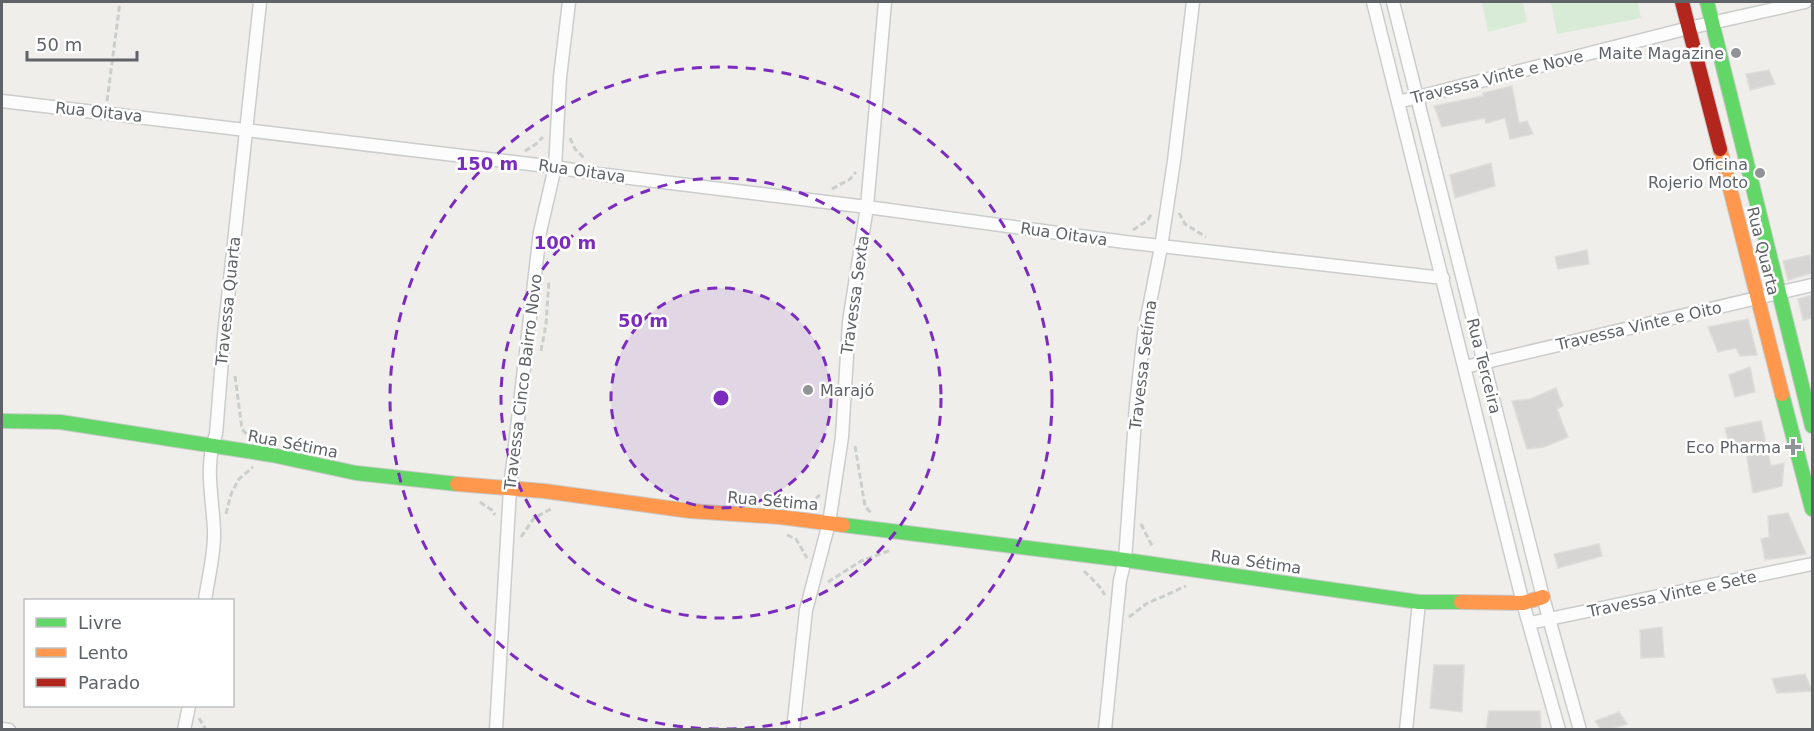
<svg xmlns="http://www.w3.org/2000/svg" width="1814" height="731" font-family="'DejaVu Sans',sans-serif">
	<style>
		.green { fill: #d8ebd6 }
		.building { fill: #d6d5d3; stroke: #deddd9; stroke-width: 1.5 }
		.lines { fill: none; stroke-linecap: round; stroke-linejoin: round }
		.street-casing { stroke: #cbcccc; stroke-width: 15 }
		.fast-casing { stroke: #cacacb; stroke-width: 16 }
		.slow-casing { stroke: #cacacb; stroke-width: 16 }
		.jam-casing { stroke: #cacacb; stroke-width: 16 }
		.path { stroke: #cacfcc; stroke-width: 3; stroke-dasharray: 6 3; stroke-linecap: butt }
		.street { stroke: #fdfcfc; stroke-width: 12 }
		.fast { stroke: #63d668; stroke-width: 14 }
		.slow { stroke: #ff974d; stroke-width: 14 }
		.jam { stroke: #b3261e; stroke-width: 14 }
		.ring { fill: none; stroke: #7b2cbf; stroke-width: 3; stroke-dasharray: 10 8 }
		.poi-dot { fill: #919496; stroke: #fff; stroke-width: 2 }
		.labels { text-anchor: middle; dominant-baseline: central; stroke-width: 5; stroke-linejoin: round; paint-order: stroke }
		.poi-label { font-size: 16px; fill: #5f6368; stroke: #fff; text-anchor: end }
		.street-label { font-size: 16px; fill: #5f6368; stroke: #fff }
		.centre { fill: #7b2cbf; stroke: #fff; stroke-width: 3 }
		.ring-label { font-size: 18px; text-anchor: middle; font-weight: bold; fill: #7b2cbf; stroke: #fff; stroke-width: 5; stroke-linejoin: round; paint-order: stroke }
	</style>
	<rect width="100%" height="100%" fill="#efeeea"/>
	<path class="green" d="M1482 2H1523L1527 22 1488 32Z
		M1551 2H1638L1641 18 1557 34Z"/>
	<path class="building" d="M1769 70 1775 84 1750 90 1746 74Z
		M1512 86 1519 123 1527 121 1533 134 1510 139 1505 118 1486 123 1485 118 1442 127 1434 106 1483 96V93Z
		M1491 163 1495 186 1455 198 1450 175Z
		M1587 250 1589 264 1558 269 1555 257Z
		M1810 255 1812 273 1788 280 1783 261Z
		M1812 295V318L1803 320 1798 299Z
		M1748 319 1757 355 1740 356 1736 348 1718 352 1708 327Z
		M1750 367 1755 392 1735 397 1729 375Z
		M1556 388 1563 406 1557 409 1568 437 1544 447 1527 449 1512 401 1530 399Z
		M1761 421 1771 466 1784 463 1782 486 1753 493 1746 452 1732 454 1725 428Z
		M1788 513 1806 554 1765 560 1761 539 1769 537 1768 516Z
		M1599 544 1602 556 1558 568 1554 554Z
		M1662 627 1664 657 1641 658 1640 630Z
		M1434 665H1464L1462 712 1430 708Z
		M1805 674 1812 691 1777 693 1772 679Z
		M1489 711H1540L1541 729H1486Z
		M1619 712 1627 724 1612 729H1601L1595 721Z"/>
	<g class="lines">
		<g class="street-casing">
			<path id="street" d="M1373 2 1523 603 1559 730
				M1393 2 1543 597 1580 730
				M2 101 555 167 598 174 867 207 1125 242 1443 278
				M1398 102 1689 28 1805 2
				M1465 367 1812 285
				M205 600C208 579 215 552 214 531 213 499 204 466 216 434L224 335 260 2
				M1530 623 1812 564
				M2 729 9 730
				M184 730 189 706
				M496 730 510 488 540 232 555 167 560 77 569 2
				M793 730 806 610 829 523 842 437 849 322 867 207 885 2
				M1105 730 1120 580 1125 560 1136 405 1144 333 1161 247 1174 161 1193 2
				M1406 730 1419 602"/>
		</g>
		<g class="fast-casing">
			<path id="fast" d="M1707 2 1812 426
				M1782 394 1812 509
				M2 421 60 422 272 455 356 473 457 484
				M843 525 1125 560 1419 602H1461"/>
		</g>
		<g class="slow-casing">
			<path id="slow" d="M1720 149 1782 394
				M457 484 544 491 690 511 780 517 843 525
				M1461 602 1523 603 1543 597"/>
		</g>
		<g class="jam-casing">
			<path id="jam" d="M1682 2 1720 149"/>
		</g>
		<path class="path" d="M107 101 120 2
			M570 138 575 149 585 159
			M525 151 536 144 543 137
			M832 189 850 179 856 172
			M1179 213 1185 224 1206 237
			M1133 230 1148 220 1152 213
			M541 351 546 324 549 280
			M235 376 242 429 248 436
			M855 446 865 506 872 514
			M480 502 493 511 495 515
			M809 504 820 495
			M226 514 231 494 239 479 253 467
			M1141 524 1153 548
			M787 535 796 539 807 558
			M521 537 534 518 551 509
			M1084 571 1099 586 1105 595
			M828 582 861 561 891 550
			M1129 617 1146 604 1186 586
			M199 718 206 730"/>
		<use href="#street" class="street"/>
		<use href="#fast" class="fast"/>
		<use href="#slow" class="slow"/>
		<use href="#jam" class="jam"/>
	</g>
	<circle cx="721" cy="398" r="110" fill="#7b2cbf" fill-opacity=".12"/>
	<g class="ring">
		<circle cx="721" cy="398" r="110"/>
		<circle cx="721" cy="398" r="220"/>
		<circle cx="721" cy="398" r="331"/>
	</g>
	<g class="poi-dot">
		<circle cx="1736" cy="53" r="6"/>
		<circle cx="1760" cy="173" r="6"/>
		<circle cx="808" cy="390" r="6"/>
		<path d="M1790 438h6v6h6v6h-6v6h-6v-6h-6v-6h6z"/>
	</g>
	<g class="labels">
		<g class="poi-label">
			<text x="1724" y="53">Maite Magazine</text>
			<text x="1748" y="164">Oficina<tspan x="1748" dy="18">Rojerio Moto</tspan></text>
			<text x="820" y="390" text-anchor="start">Marajó</text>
			<text x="1781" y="447">Eco Pharma</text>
		</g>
		<g class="street-label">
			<text transform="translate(1497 77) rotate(-14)">Travessa Vinte e Nove</text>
			<text transform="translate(99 112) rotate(6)">Rua Oitava</text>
			<text transform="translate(582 171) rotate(8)">Rua Oitava</text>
			<text transform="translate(1064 234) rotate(8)">Rua Oitava</text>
			<text transform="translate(1763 251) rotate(76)">Rua Quarta</text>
			<text transform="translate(855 295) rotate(-82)">Travessa Sexta</text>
			<text transform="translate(228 301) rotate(-84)">Travessa Quarta</text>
			<text transform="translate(1639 326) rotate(-13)">Travessa Vinte e Oito</text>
			<text transform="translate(1143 365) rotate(-83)">Travessa Setíma</text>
			<text transform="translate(1484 366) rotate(76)">Rua Terceira</text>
			<text transform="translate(523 382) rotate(-83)">Travessa Cinco Bairro Novo</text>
			<text transform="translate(293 444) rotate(11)">Rua Sétima</text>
			<text transform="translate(773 501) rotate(5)">Rua Sétima</text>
			<text transform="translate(1256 562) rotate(8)">Rua Sétima</text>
			<text transform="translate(1672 594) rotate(-12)">Travessa Vinte e Sete</text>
		</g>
	</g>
	<circle cx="721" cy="398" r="9" class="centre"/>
	<g class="ring-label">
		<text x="487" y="170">150 m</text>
		<text x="565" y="249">100 m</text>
		<text x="643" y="327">50 m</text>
	</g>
	<rect width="1814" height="731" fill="none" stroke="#5f6368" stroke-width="6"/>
	<rect x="24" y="599" width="210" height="108" fill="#ffffff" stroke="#bfc1c3" stroke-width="1.5"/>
	<rect x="36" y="618" width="30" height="9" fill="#63d668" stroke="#bfc1c3" stroke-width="1.5"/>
	<text x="78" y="629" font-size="18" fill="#5f6368">Livre</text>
	<rect x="36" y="648" width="30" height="9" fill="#ff974d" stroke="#bfc1c3" stroke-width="1.5"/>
	<text x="78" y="659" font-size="18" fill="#5f6368">Lento</text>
	<rect x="36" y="678" width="30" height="9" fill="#b3261e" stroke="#bfc1c3" stroke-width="1.5"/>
	<text x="78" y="689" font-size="18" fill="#5f6368">Parado</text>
	<path d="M27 51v9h110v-9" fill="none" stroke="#5f6368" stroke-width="3"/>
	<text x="36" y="51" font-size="18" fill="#5f6368" stroke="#ffffff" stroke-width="4.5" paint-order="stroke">50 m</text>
</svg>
